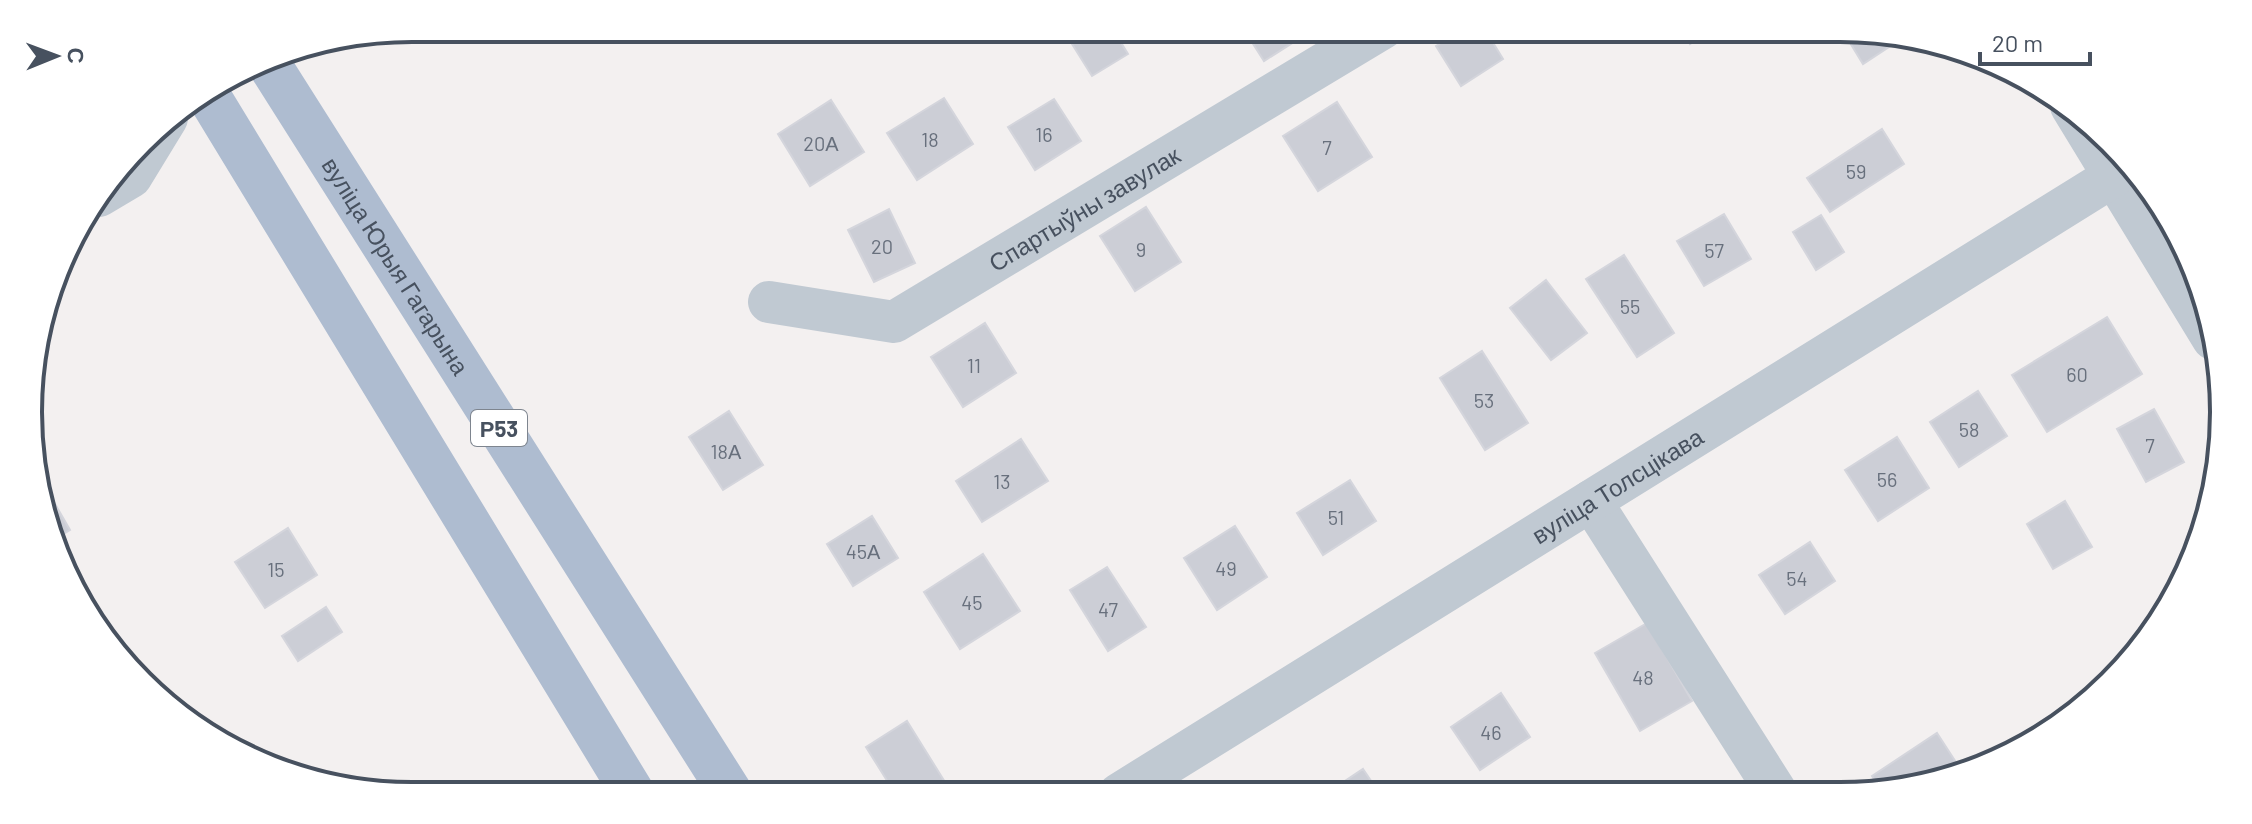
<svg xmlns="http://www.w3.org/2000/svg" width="2252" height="824" font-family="Barlow,sans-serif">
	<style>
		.building { fill: #ccced6; stroke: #d4d5dc; stroke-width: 2 }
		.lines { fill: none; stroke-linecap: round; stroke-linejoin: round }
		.minor { stroke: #c0c9d2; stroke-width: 42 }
		.major { stroke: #aebcd0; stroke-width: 44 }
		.labels { text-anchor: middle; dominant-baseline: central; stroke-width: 6; stroke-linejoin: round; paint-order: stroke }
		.number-label { font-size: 20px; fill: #68707d }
		.shield { fill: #fff; stroke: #7e858f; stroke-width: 2 }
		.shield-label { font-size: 22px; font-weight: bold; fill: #47515f }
		.street-label { font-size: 24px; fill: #47515f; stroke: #fff }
		.rim { fill: none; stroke: #47515f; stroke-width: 4 }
	</style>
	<rect width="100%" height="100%" fill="#f3f0f0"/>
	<path class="building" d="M1062 28H1112L1128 54 1092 76Z
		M1243 28H1316L1264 61Z
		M1464 28H1484L1503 59 1461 86 1436 46Z
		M1680 28H1714L1690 44Z
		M1841 28 1904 37 1863 64Z
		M944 98 973 144 917 180 887 133Z
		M1054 99 1081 141 1035 170 1008 127Z
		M831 100 864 152 810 186 778 134Z
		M1337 102 1372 157 1318 191 1283 136Z
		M1882 129 1904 164 1830 212 1807 178Z
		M1146 207 1181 262 1135 291 1100 236Z
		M889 209 915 263 874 282 848 230Z
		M1724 214 1751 259 1704 286 1677 241Z
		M1821 215 1844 252 1816 270 1793 232Z
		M1624 255 1674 333 1637 357 1586 279Z
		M1546 280 1587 333 1551 360 1510 308Z
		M2107 317 2142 374 2047 432 2012 375Z
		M985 323 1016 373 963 407 931 357Z
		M1482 351 1528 423 1485 450 1440 378Z
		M1978 391 2007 436 1959 467 1930 422Z
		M2154 409 2184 462 2146 482 2117 429Z
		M729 411 763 465 723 490 689 437Z
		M1897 437 1929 488 1878 521 1845 470Z
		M1021 439 1048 481 982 522 956 481Z
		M1350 480 1376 521 1323 555 1297 513Z
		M47 490 70 530 57 538 38 495Z
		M2065 501 2092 547 2053 569 2027 524Z
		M872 516 898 558 853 586 827 544Z
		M1235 526 1267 577 1217 610 1184 558Z
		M288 528 317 575 265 608 235 562Z
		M1810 542 1835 581 1785 614 1759 575Z
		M983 554 1020 611 960 649 924 592Z
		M1107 567 1146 627 1108 651 1070 590Z
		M326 607 342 632 298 661 282 636Z
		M1647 623 1692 701 1640 731 1595 653Z
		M1501 693 1530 737 1480 770 1451 727Z
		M907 721 953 795H896L866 747Z
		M1937 733 1961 770 1891 793H1883L1872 776Z
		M1363 769 1380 794H1328L1327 793Z"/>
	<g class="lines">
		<g class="minor">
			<path d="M2071 106 2213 339"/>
			<path d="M99 196 131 177 167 118"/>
			<path id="s1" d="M769 302 894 322 1383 28"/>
			<path d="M1591 501 1777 793"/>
			<path id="s2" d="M1119 794 2114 176"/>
		</g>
		<g class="major">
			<path id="s3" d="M267 61 732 795"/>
			<path d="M208 95 634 795"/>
		</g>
	</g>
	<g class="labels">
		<g class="number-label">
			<text x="1044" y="134">16</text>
			<text x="930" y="139">18</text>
			<text x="821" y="143">20А</text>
			<text x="1327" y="147">7</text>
			<text x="1856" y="171">59</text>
			<text x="882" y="246">20</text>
			<text x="1141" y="249">9</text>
			<text x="1714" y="250">57</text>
			<text x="1630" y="306">55</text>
			<text x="974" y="365">11</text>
			<text x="2077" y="374">60</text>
			<text x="1484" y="400">53</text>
			<text x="1969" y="429">58</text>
			<text x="2150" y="445">7</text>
			<text x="726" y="451">18А</text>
			<text x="1887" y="479">56</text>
			<text x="1002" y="481">13</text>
			<text x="1336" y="517">51</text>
			<text x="863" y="551">45А</text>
			<text x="1226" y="568">49</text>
			<text x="276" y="569">15</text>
			<text x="1797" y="578">54</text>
			<text x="972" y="602">45</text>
			<text x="1108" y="609">47</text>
			<text x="1643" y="677">48</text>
			<text x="1491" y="732">46</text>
		</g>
		<rect class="shield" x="471" y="410" width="56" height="36" rx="6"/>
		<g class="shield-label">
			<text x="499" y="428">Р53</text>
		</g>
		<g class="street-label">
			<text stroke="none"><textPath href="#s1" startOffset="348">Спартыўны завулак</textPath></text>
			<text stroke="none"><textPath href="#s3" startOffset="242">вуліца Юрыя Гагарына</textPath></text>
			<text stroke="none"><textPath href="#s2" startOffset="586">вуліца Толсцікава</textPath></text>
		</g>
	</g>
	<path d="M0 0H2252V824H0ZM412 42H1840A370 370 0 0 1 2210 412V412A370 370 0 0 1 1840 782H412A370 370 0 0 1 42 412V412A370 370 0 0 1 412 42Z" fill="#fff" fill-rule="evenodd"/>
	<path class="rim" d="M412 42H1840A370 370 0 0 1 2210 412V412A370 370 0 0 1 1840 782H412A370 370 0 0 1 42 412V412A370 370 0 0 1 412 42Z"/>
	<g transform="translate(56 56) rotate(89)" stroke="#ffffff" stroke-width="6" paint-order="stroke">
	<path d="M0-6L14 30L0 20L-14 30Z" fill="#47515f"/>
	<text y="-12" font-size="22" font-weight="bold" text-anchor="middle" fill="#47515f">С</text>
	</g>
	<path d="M1980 52v12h110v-12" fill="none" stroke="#47515f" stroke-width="4"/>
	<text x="1992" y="52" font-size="24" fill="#47515f" stroke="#ffffff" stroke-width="6" paint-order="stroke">20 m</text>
</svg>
